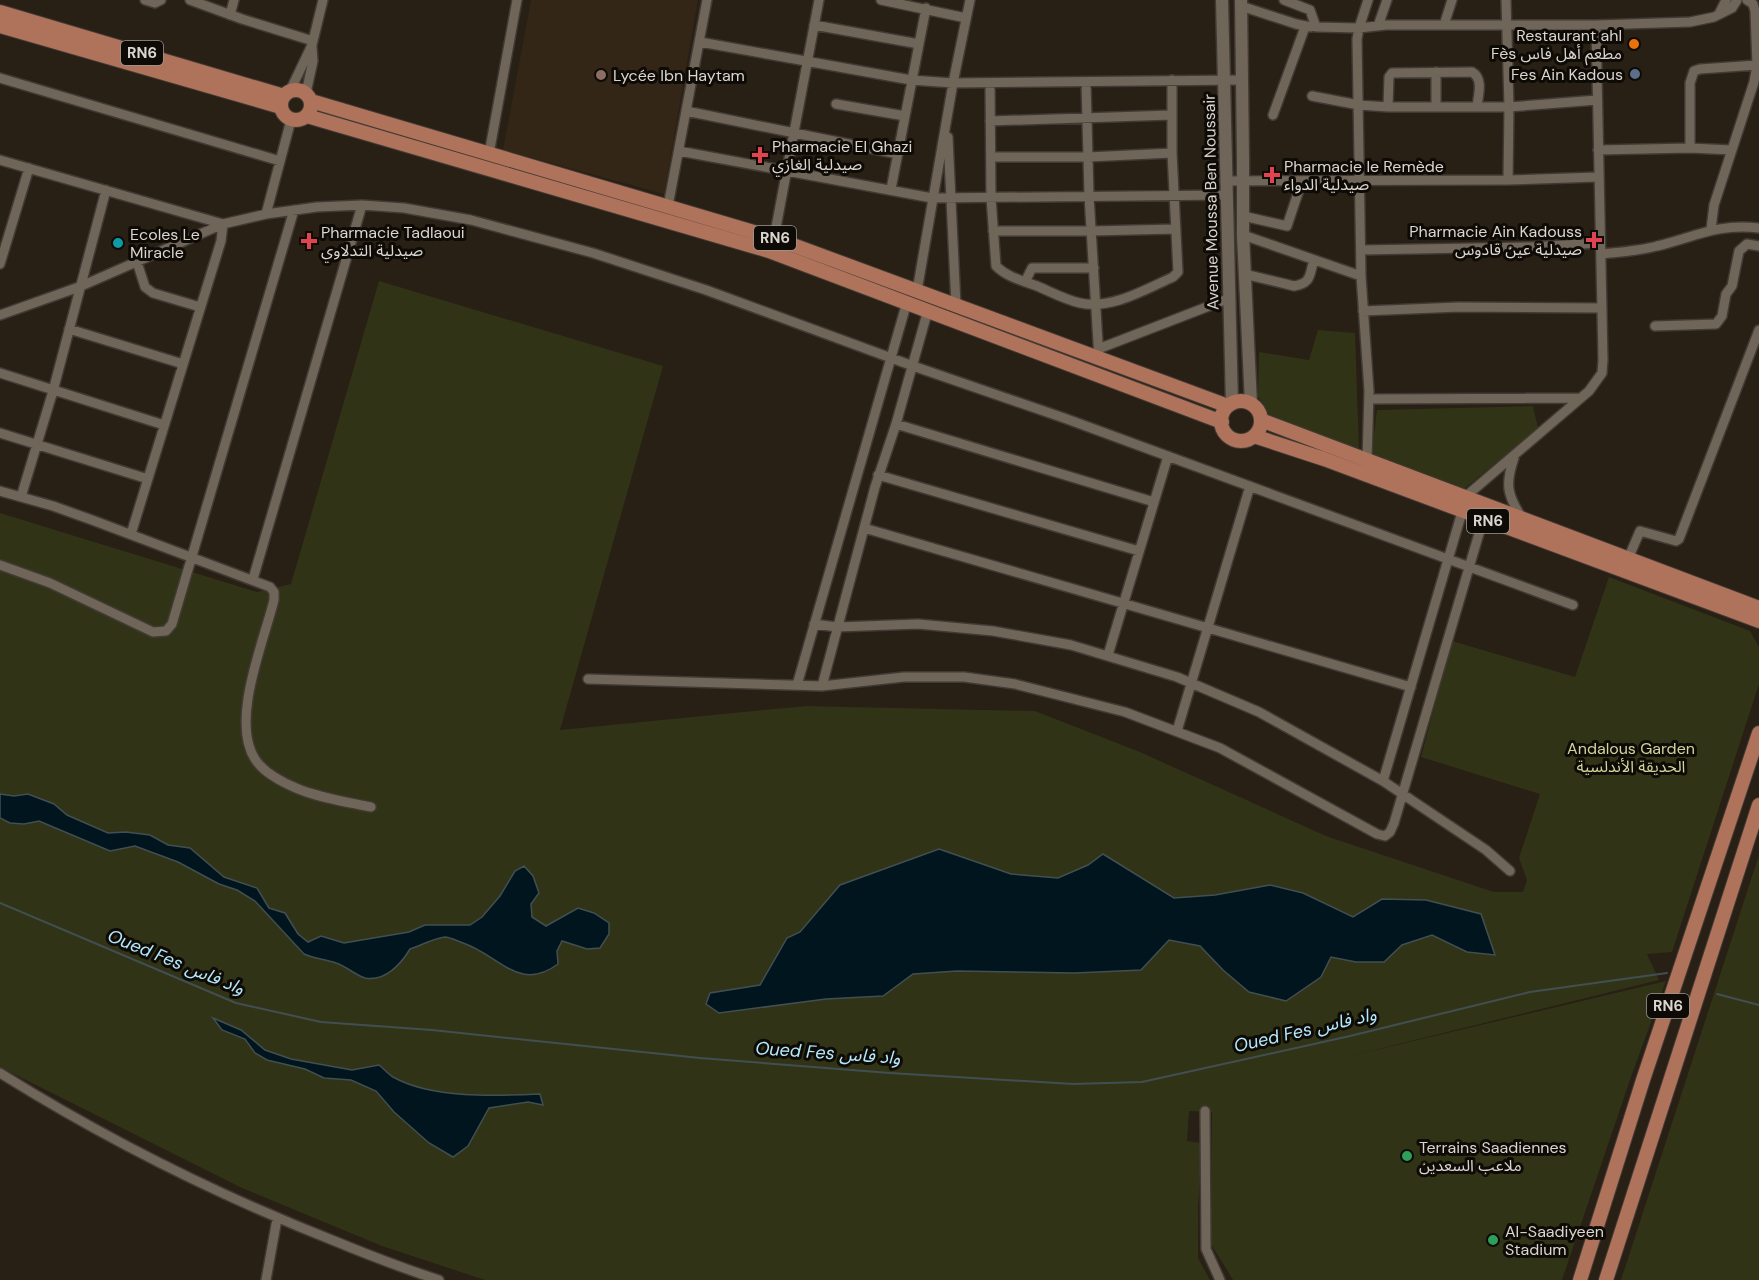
<svg xmlns="http://www.w3.org/2000/svg" width="1759" height="1280" font-family="'DM Sans','Noto Sans Arabic',sans-serif">
	<style>
		.built { fill: #332617 }
		.green { fill: #313317 }
		.water { fill: #00151d; stroke: #424f52; stroke-width: 1.5 }
		.lines { fill: none; stroke-linecap: round; stroke-linejoin: round }
		.stream { stroke: #424f52; stroke-width: 2 }
		.street-casing { stroke: #413a34; stroke-width: 12 }
		.secondary-casing { stroke: #413a34; stroke-width: 15 }
		.primary-casing { stroke: #413a34; stroke-width: 16 }
		.street { stroke: #6f6559; stroke-width: 9 }
		.secondary { stroke: #6f6559; stroke-width: 12 }
		.primary { stroke: #af725a; stroke-width: 14 }
		.food-dot { fill: #e8710a; stroke: #0e0a06; stroke-width: 2 }
		.service-dot { fill: #5c6f8a; stroke: #0e0a06; stroke-width: 2 }
		.education-dot { fill: #8d6e63; stroke: #0e0a06; stroke-width: 2 }
		.health-dot { fill: #e0444e; stroke: #0e0a06; stroke-width: 2 }
		.culture-dot { fill: #0f9aa8; stroke: #0e0a06; stroke-width: 2 }
		.leisure-dot { fill: #2e9e5b; stroke: #0e0a06; stroke-width: 2 }
		.labels { text-anchor: middle; dominant-baseline: central; stroke-width: 6; stroke-linejoin: round; paint-order: stroke }
		.shield { fill: #0e0a06; stroke: #9e9893; stroke-width: 1.5 }
		.shield-label { font-size: 15px; font-weight: bold; fill: #dbd5cf }
		.poi-label { font-size: 16px; fill: #dbd5cf; stroke: #0e0a06; text-anchor: start }
		.street-label { font-size: 16px; fill: #dbd5cf; stroke: #0e0a06 }
		.park-label { font-size: 16px; fill: #cfd59b; stroke: #0e0a06 }
		.water-label { font-size: 18px; font-style: italic; fill: #b3eafd; stroke: #0e0a06 }
	</style>
	<rect width="100%" height="100%" fill="#281f15"/>
	<path class="built" d="M531 0H698L664 194 503 150Z"/>
	<path class="green" d="M379 281 663 366 560 730 806 706 1035 711 1140 752 1326 836 1494 892H1523L1527 880 1519 858 1540 794 1421 757 1452 641 1575 677 1609 577 1750 631 1759 647V684L1672 952 1647 954 1659 980 1346 1057 1666 981 1631 1077 1562 1280H1233L1211 1244 1212 1112 1189 1111 1187 1141 1202 1143 1198 1208V1258L1210 1280H485L382 1246 242 1188 0 1067V513L257 592 291 584Z
		M1318 330 1355 333 1359 450 1268 415 1258 396 1259 352 1309 360Z
		M1533 406 1538 428 1464 489 1371 458 1377 410Z
		M1759 855V1280H1621Z"/>
	<path class="water" d="M0 794 14 796 28 794 54 804 67 815 108 833 126 832 150 835 168 845 190 848 224 877 257 888 269 908 285 913 298 934 308 942 321 936 344 943 409 932 425 925H470L482 917 500 896 515 871 524 866 533 876 539 893 531 904 532 917 546 926 578 908 594 913 609 923V934L600 948 587 949 562 941 557 951 558 964C519 993 499 955 463 943 457 941 450 937 445 937 434 938 420 946 410 949 401 964 385 982 365 978 355 975 346 966 336 963 325 959 315 959 304 954L255 901 237 890 219 884 178 862 135 846 110 851 39 821 24 824 10 823 0 818Z
		M939 849 1011 874 1058 878 1088 865 1103 854 1174 898 1215 895 1270 885 1303 893 1353 917 1382 899 1426 900 1481 914 1495 955 1467 952 1432 935 1402 945 1384 962H1356L1331 957 1321 977 1286 1001 1249 992 1223 970 1200 946 1169 940 1141 970 1075 973 957 971 913 974 883 996 826 999 719 1013 706 1004 710 993 760 985 787 938 800 932 840 885Z
		M213 1018 241 1030 265 1050 291 1059 352 1070 379 1065C384 1069 388 1074 393 1077 432 1099 496 1096 540 1094L543 1105 528 1102 489 1108 468 1146 453 1157 429 1143 394 1112 376 1091 351 1080 324 1078 305 1069 267 1060 255 1053 245 1039 222 1030Z"/>
	<g class="lines">
		<path class="stream" d="M0 903 236 1003 321 1022 432 1030 700 1058 890 1073 1073 1084 1142 1082 1350 1036 1530 992 1667 973
			M1717 994 1759 1005"/>
		<g class="street-casing">
			<path id="street" d="M145 0 155 3 161 0
				M190 0 242 19 313 41
				M881 0 966 18
				M1284 0 1310 10 1316 27 1359 28 1368 0
				M1506 0 1509 107 1508 180
				M1241 6 1296 24 1311 27
				M1719 14 1726 0
				M230 15 234 0
				M814 25 919 44
				M1444 25 1452 0
				M1378 26 1387 0
				M700 42 911 80 953 83 1242 80
				M1436 72V107
				M0 78 280 161
				M1086 82 1089 196 1099 359
				M990 84 991 198 996 266C1007 277 1023 281 1037 286 1051 292 1066 300 1080 303 1111 310 1146 289 1173 277L1178 272 1172 153V80
				M290 91 312 45 323 0
				M306 93 313 61 312 47
				M1312 96 1359 105 1388 107H1509L1597 100
				M836 104 905 116
				M1388 107 1389 77 1392 73 1472 72C1484 79 1478 95 1477 107
				M686 111 898 154
				M1273 115 1305 27
				M990 121 1171 115
				M948 137 956 305
				M1690 148V83L1694 71 1700 69 1757 65
				M1598 150 1690 148 1732 150
				M679 151 932 198 1226 195
				M489 154 517 0
				M991 157H1088L1172 153
				M0 160 223 224 221 241 131 534
				M1226 181 1508 180 1598 177
				M891 189 926 8
				M668 206 707 0
				M266 214 291 120
				M1243 216 1287 226 1302 181
				M1711 229 1714 205 1754 82 1757 65 1755 11 1753 4 1747 0
				M993 231H1091L1176 229
				M1243 235 1361 276
				M774 238 819 0
				M1361 250 1529 247 1600 243
				M1601 254C1619 252 1639 251 1657 246 1695 237 1717 223 1759 228
				M137 262 145 287 153 293 200 307
				M0 264 29 168
				M1244 274 1294 286C1312 283 1309 275 1314 260
				M1025 282 1032 268H1094
				M917 291 953 83 970 0
				M1363 311 1459 307 1601 308
				M0 315 79 287 223 224 266 214 317 207 362 205 404 208 471 220 593 253 706 290 913 366 1064 418 1573 605
				M1655 326 1716 324 1722 316 1726 294 1732 286 1739 251 1747 244 1759 246
				M69 329 183 364
				M1098 349 1230 298
				M0 373 164 425
				M1369 399 1581 398
				M896 424 1154 502
				M0 433 148 479
				M1514 458C1505 484 1507 495 1522 518
				M1367 461 1369 391 1361 276 1357 39 1359 28 1386 25H1596L1690 22 1714 17 1732 8 1737 0
				M878 475 1139 551
				M0 491 53 506 92 520 270 587 274 592V600C264 641 230 721 255 759 263 772 282 782 296 788 319 798 347 802 371 807
				M21 497 53 391 106 190
				M1465 497 1589 391 1602 373 1603 360 1596 25
				M864 528 1411 687
				M1628 559 1640 531 1676 541 1679 539 1759 330
				M0 565 50 583 153 632 166 631 172 624 294 210
				M253 579 362 205
				M814 624 837 627 918 624 993 631 1071 645 1177 677 1259 712 1383 781 1486 850 1510 871
				M1108 655 1168 456
				M588 679 822 686 904 677H964L1015 684 1125 712 1220 748 1377 834 1385 836 1390 832 1394 823 1483 520
				M797 685 907 302
				M822 686 875 487 896 424 928 310
				M1177 731 1250 486
				M1383 781 1462 512
				M0 1073C109 1141 217 1195 337 1242 371 1256 405 1269 439 1280
				M1205 1111 1206 1249 1220 1280
				M266 1280 277 1219"/>
		</g>
		<g class="secondary-casing">
			<path id="secondary" d="M1222 0 1232 404
				M1241 0 1243 159V235L1251 404"/>
		</g>
		<g class="primary-casing">
			<path id="primary" d="M0 12 284 96
				M0 26 281 107
				M281 105a15 15 0 1 1 30 0a15 15 0 1 1-30 0Z
				M311 101 774 238 1228 406
				M307 116 769 251 1222 422
				M1221 421a20 20 0 1 1 40 0a20 20 0 1 1-40 0Z
				M1261 420 1759 608
				M1254 436 1324 459 1759 621
				M1580 1280 1643 1080 1759 733
				M1606 1280 1759 805"/>
		</g>
		<use href="#street" class="street"/>
		<use href="#secondary" class="secondary"/>
		<use href="#primary" class="primary"/>
	</g>
	<circle class="food-dot" cx="1634" cy="44" r="6"/>
	<circle class="service-dot" cx="1635" cy="74" r="6"/>
	<circle class="education-dot" cx="601" cy="75" r="6"/>
	<g class="health-dot">
		<path d="M757 146h6v6h6v6h-6v6h-6v-6h-6v-6h6z"/>
		<path d="M1269 166h6v6h6v6h-6v6h-6v-6h-6v-6h6z"/>
		<path d="M1591 231h6v6h6v6h-6v6h-6v-6h-6v-6h6z"/>
		<path d="M306 232h6v6h6v6h-6v6h-6v-6h-6v-6h6z"/>
	</g>
	<circle class="culture-dot" cx="118" cy="243" r="6"/>
	<g class="leisure-dot">
		<circle cx="1407" cy="1156" r="6"/>
		<circle cx="1493" cy="1240" r="6"/>
	</g>
	<g class="labels">
		<g class="shield">
			<rect x="121" y="41" width="42" height="24" rx="4.5"/>
			<rect x="754" y="226" width="42" height="24" rx="4.5"/>
			<rect x="1467" y="509" width="42" height="24" rx="4.5"/>
			<rect x="1647" y="994" width="42" height="24" rx="4.5"/>
		</g>
		<g class="shield-label">
			<text x="142" y="53">RN6</text>
			<text x="775" y="238">RN6</text>
			<text x="1488" y="521">RN6</text>
			<text x="1668" y="1006">RN6</text>
		</g>
		<g class="poi-label">
			<text x="1622" y="35" text-anchor="end">Restaurant ahl<tspan x="1622" dy="18">Fès مطعم أهل فاس</tspan></text>
			<text x="1623" y="74" text-anchor="end">Fes Ain Kadous</text>
			<text x="613" y="75">Lycée Ibn Haytam</text>
			<text x="772" y="146">Pharmacie El Ghazi<tspan x="772" dy="18">صيدلية الغازي</tspan></text>
			<text x="1284" y="166">Pharmacie le Remède<tspan x="1284" dy="18">صيدلية الدواء</tspan></text>
			<text x="1582" y="231" text-anchor="end">Pharmacie Ain Kadouss<tspan x="1582" dy="18">صيدلية عين قادوس</tspan></text>
			<text x="321" y="232">Pharmacie Tadlaoui<tspan x="321" dy="18">صيدلية التدلاوي</tspan></text>
			<text x="130" y="234">Ecoles Le<tspan x="130" dy="18">Miracle</tspan></text>
			<text x="1419" y="1147">Terrains Saadiennes<tspan x="1419" dy="18">ملاعب السعدين</tspan></text>
			<text x="1505" y="1231">Al-Saadiyeen<tspan x="1505" dy="18">Stadium</tspan></text>
		</g>
		<g class="street-label">
			<text transform="translate(1211 202) rotate(-91)">Avenue Moussa Ben Noussair</text>
		</g>
		<g class="park-label">
			<text x="1631" y="748">Andalous Garden<tspan x="1631" dy="18">الحديقة الأندلسية</tspan></text>
		</g>
		<g class="water-label">
			<text transform="translate(176 962) rotate(22)">Oued Fes واد فاس</text>
			<text transform="translate(1305 1030) rotate(-13)">Oued Fes واد فاس</text>
			<text transform="translate(828 1053) rotate(4)">Oued Fes واد فاس</text>
		</g>
	</g>
</svg>
